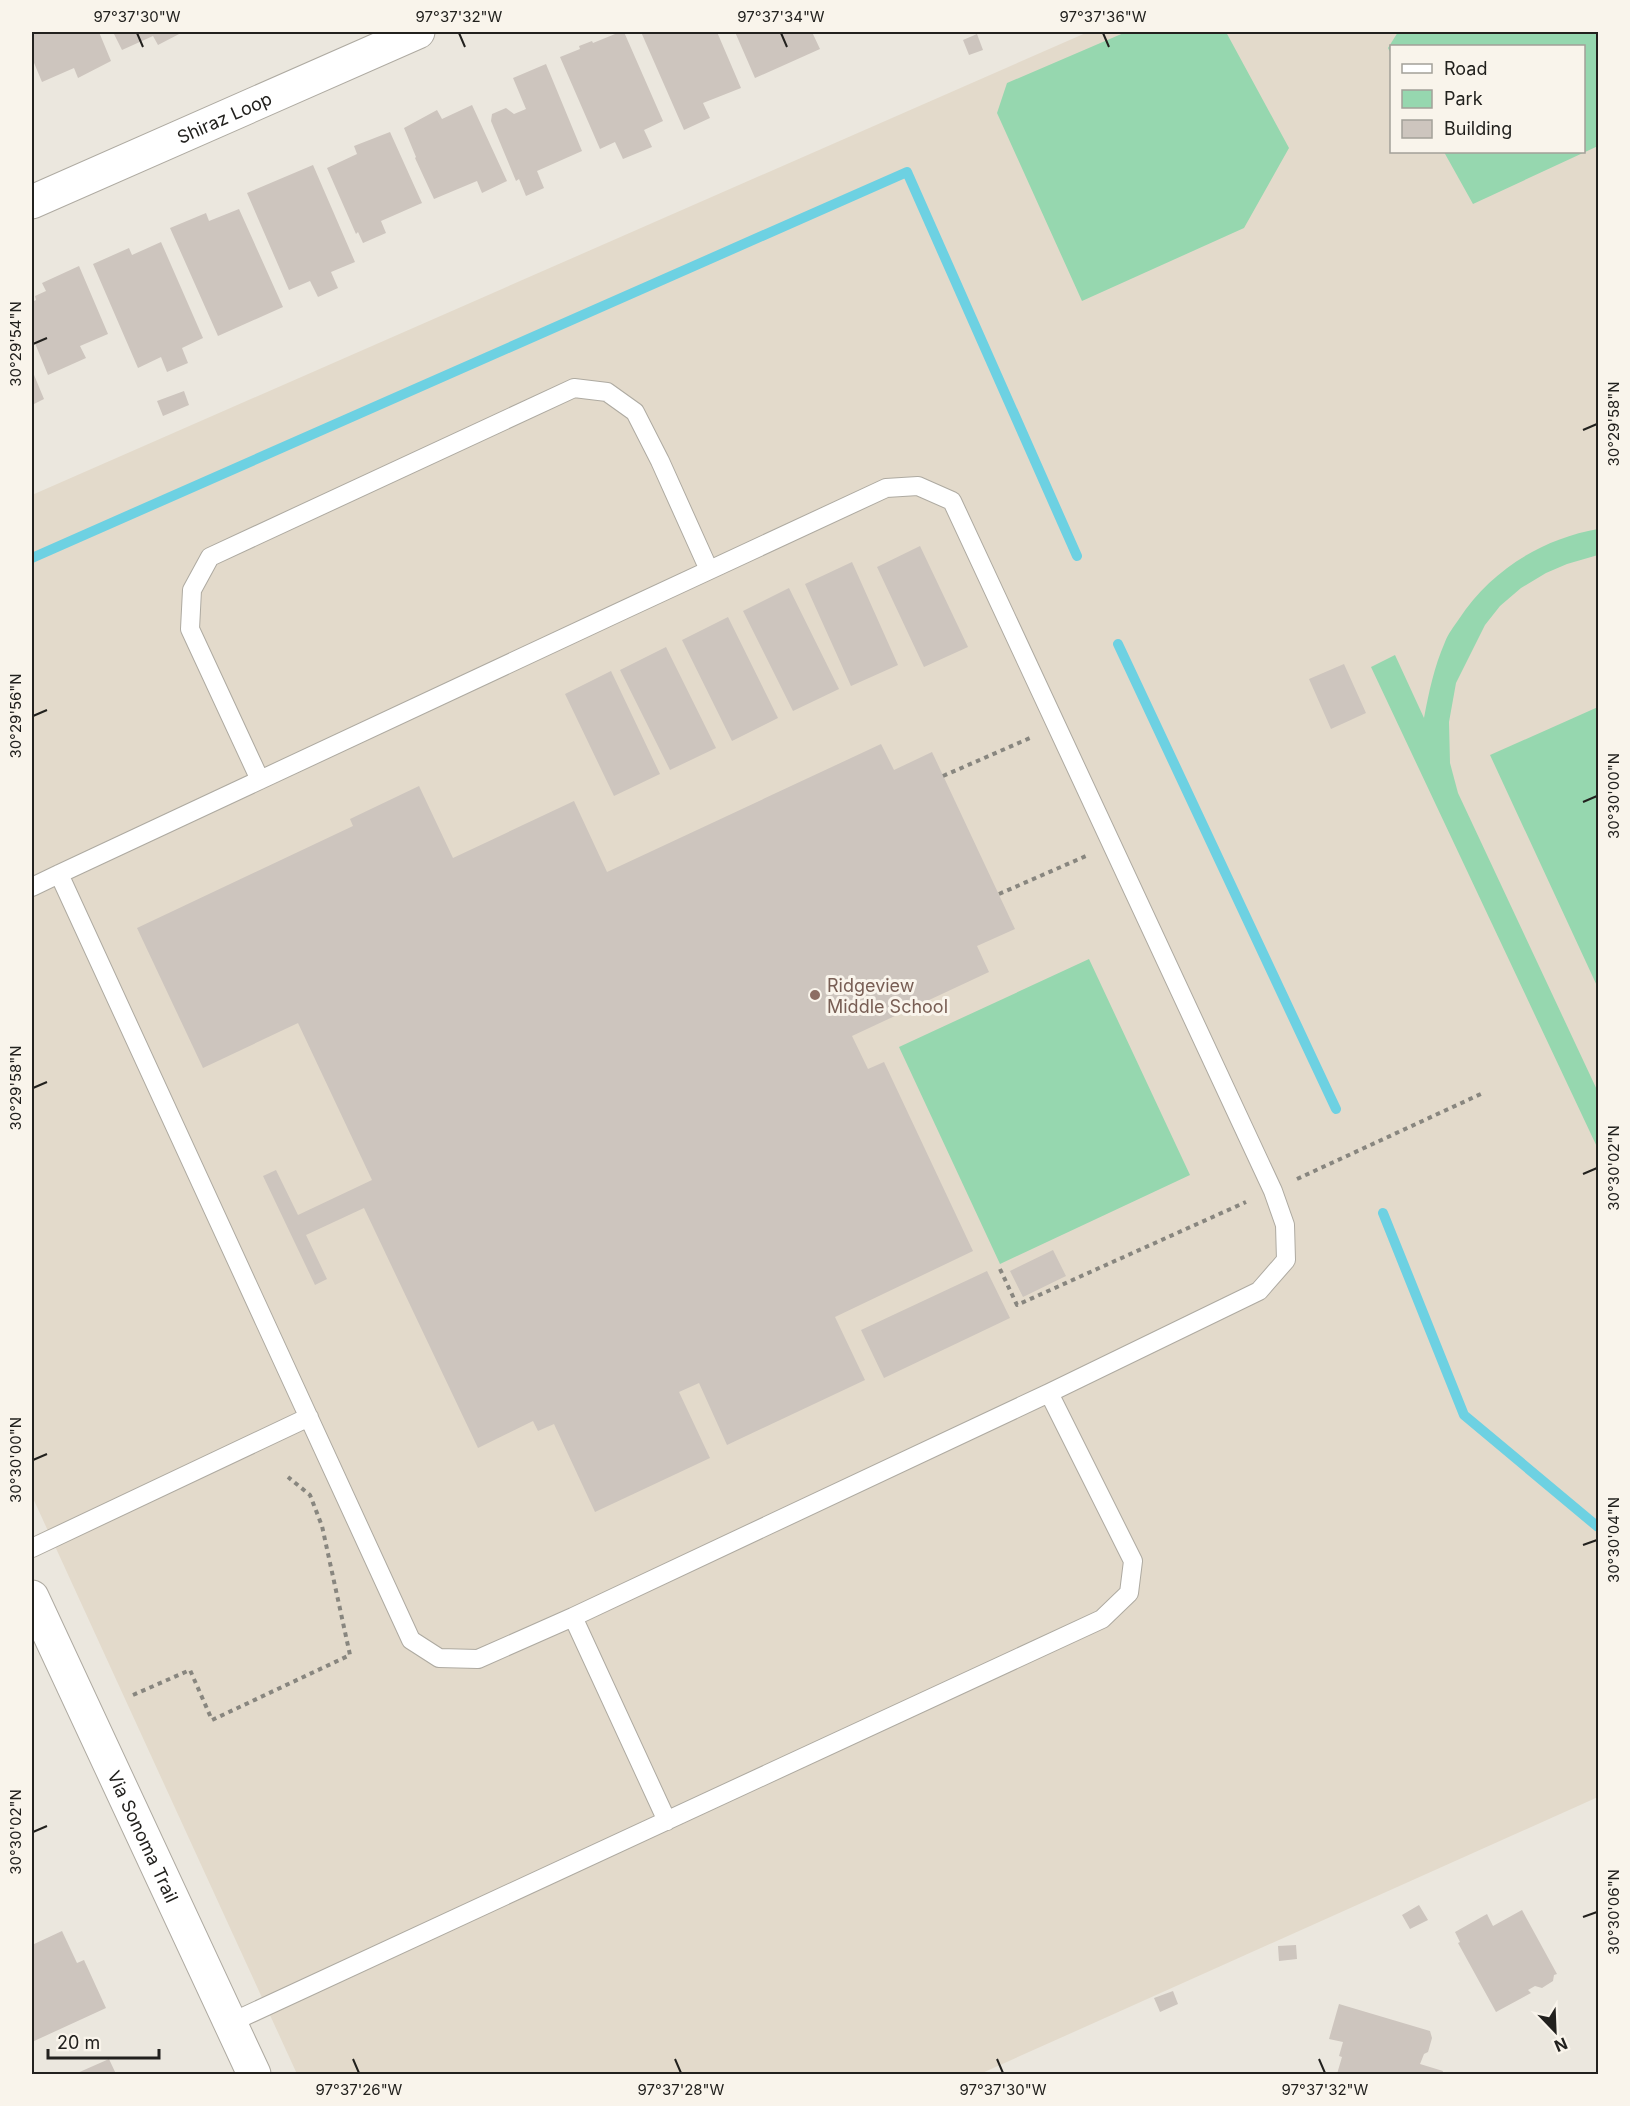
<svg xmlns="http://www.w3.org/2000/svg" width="1630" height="2106" font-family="Inter,sans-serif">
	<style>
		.built { fill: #e3dacb; fill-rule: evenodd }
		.green { fill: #96d7af }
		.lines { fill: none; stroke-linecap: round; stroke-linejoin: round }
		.stream { stroke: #6dd1e2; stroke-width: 10 }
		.building { fill: #cdc5be }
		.lane-casing { stroke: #aeaaa1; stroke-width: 20 }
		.street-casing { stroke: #aeaaa1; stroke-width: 35 }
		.secondary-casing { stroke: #aeaaa1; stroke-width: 35 }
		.path { stroke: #88867f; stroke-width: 4; stroke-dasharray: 4.5 4.5; stroke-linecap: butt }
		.lane { stroke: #fff; stroke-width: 18 }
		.street { stroke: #fff; stroke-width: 33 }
		.secondary { stroke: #fff; stroke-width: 33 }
		.ticks { fill: none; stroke: #22211e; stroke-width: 2 }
		.education-dot { fill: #8d6e63; stroke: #f9f4eb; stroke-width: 2 }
		.labels { text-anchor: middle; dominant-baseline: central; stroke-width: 6; stroke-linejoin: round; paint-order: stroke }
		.street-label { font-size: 18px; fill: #22211e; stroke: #f9f4eb }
		.education-label { font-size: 18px; fill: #785e54; stroke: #f9f4eb; text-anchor: start }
		.neatline { fill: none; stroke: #22211e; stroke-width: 2 }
		.ticks-label { font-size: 15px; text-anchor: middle; fill: #22211e }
	</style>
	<rect width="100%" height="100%" fill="#ebe7de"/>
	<path class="built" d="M1088 32H1598V1797L980 2074H297L32 1496V495ZM1392 46H1584V152H1392Z"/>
	<path class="green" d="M1126 32H1226L1289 148 1244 228 1082 301 997 113 1007 83Z
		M1398 32H1598V146L1473 204 1444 152H1584V46H1392L1391 54 1388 48Z
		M1598 529V555L1567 564 1546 573 1521 588 1500 606 1485 625 1456 683 1449 722 1450 763 1458 793 1598 1092V1149L1371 667 1395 655 1424 718C1429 692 1434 667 1445 642 1448 634 1454 626 1459 619 1491 570 1542 539 1598 529Z
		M1598 707V988L1490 755Z
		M1089 959 1190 1175 1000 1264 899 1047Z"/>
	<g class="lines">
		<path class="stream" d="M32 558 907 172 1077 556
			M1118 644 1336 1109
			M1383 1213 1464 1415 1598 1527"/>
	</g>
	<path class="building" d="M32 32H99L111 61 78 78 74 68 42 82 32 58Z
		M113 32H183L158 45 153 36 122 50Z
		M620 32H624L663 121 644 130 652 147 623 159 615 142 600 149 560 57 580 49 579 46 592 41 593 43Z
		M641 32H717L741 88 703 103 710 118 684 130Z
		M735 32H812L820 49 755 78Z
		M977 34 983 50 969 55 963 40Z
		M546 64 582 151 537 171 544 188 526 196 519 179 516 181 491 121 492 114 506 108 514 114 526 109 513 78Z
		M472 105 507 181 482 193 477 181 434 199 415 158 416 157 404 128 437 110 442 119Z
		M390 132 422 203 381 221 386 233 363 243 358 232 356 234 327 168 357 154 354 146Z
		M313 165 355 262 331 272 338 288 318 297 310 281 289 290 247 193Z
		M239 209 283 307 218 336 170 228 206 213 209 221Z
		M161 242 203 338 182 348 188 363 167 372 161 357 138 368 93 264 129 248 132 255Z
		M79 266 108 334 80 346 86 358 48 375 32 336V302L36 300 35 296 46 291 42 283Z
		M32 370 44 399 32 405Z
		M184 391 189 405 163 416 157 401Z
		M920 546 968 647 924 667 877 567Z
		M852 562 898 665 851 686 805 584Z
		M789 588 839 689 793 711 743 611Z
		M728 617 778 718 732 741 682 640Z
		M666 647 716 748 670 770 620 670Z
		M1344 664 1366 713 1331 729 1309 679Z
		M611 671 660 774 614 796 565 694Z
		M881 744 894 770 932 752 1015 929 977 946 989 972 852 1036 868 1069 884 1062 973 1251 835 1317 865 1380 727 1445 699 1383 679 1392 710 1458 595 1512 554 1424 538 1431 533 1421 478 1448 364 1208 306 1235 327 1279 315 1285 263 1176 276 1170 298 1215 372 1180 298 1023 203 1068 137 928 353 826 350 819 419 786 453 858 574 801 607 872Z
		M1053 1250 1066 1276 1023 1297 1010 1271Z
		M987 1271 1010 1318 884 1378 861 1330Z
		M1419 1905 1428 1920 1410 1929 1402 1915Z
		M1522 1910 1557 1974 1554 1975 1553 1981 1542 1988 1535 1986 1528 1990 1531 1993 1496 2012 1458 1943 1460 1942 1455 1932 1487 1914 1493 1926Z
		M62 1931 77 1963 84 1960 106 2008 32 2042V1945Z
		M1296 1945 1297 1959 1279 1961 1278 1946Z
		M1173 1991 1178 2004 1160 2012 1154 1998Z
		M1339 2004 1430 2031 1432 2038 1428 2052 1424 2054 1420 2064 1443 2071 1442 2074H1337L1342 2057 1339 2056 1343 2042 1329 2039Z
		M109 2059 116 2074H75Z"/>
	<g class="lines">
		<g class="lane-casing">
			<path id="lane" d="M260 780 190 629 192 590 210 557 574 388 607 392 635 412 660 461 709 570
				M32 887 59 874C334 745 610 616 886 488L918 486 952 501 1273 1191 1285 1225 1286 1260 1259 1291 1049 1393 573 1617 478 1659 439 1658 411 1640 59 874
				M32 1548 309 1417
				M573 1617 667 1821
				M230 2023 1102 1619 1129 1593 1133 1561 1049 1393"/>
		</g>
		<g class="street-casing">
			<g id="street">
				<path id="s1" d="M32 202 418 32"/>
			</g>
		</g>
		<g class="secondary-casing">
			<g id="secondary">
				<path id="s2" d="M32 1597 254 2074"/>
			</g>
		</g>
		<path class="path" d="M943 776 1030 738
			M999 894 1086 856
			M1297 1179 1483 1093
			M1000 1269 1017 1305 1246 1202
			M133 1695 190 1670 212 1720 350 1655 322 1526 310 1495 288 1477"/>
		<use href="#lane" class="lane"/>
		<use href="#street" class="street"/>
		<use href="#secondary" class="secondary"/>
	</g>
	<path class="ticks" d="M137 33 143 47M459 33 465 47M781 33 787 47M1103 33 1109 47M33 344 47 338M1583 430 1597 424M33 716 47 710M1583 802 1597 796M33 1088 47 1082M1583 1174 1597 1168M33 1460 47 1454M1583 1545 1597 1540M33 1832 47 1826M1583 1917 1597 1912M353 2059 359 2073M675 2059 681 2073M997 2059 1003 2073M1319 2059 1325 2073"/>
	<circle class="education-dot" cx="815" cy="995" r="6"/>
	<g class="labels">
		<g class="street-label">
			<text stroke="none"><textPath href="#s1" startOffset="210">Shiraz Loop</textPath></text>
			<text stroke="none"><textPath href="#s2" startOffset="264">Via Sonoma Trail</textPath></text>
		</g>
		<g class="education-label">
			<text x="827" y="985">Ridgeview<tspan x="827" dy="21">Middle School</tspan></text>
		</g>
	</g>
	<rect width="1630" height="2106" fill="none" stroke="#f9f4eb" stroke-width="66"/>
	<rect x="1390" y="45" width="195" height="108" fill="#f9f4eb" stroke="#a3a099" stroke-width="1.5"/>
	<rect x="1402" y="64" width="30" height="9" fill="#ffffff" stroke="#a3a099" stroke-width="1.5"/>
	<text x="1444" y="75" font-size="18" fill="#22211e">Road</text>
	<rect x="1402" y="90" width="30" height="18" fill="#96d7af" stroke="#a3a099" stroke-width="1.5"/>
	<text x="1444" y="105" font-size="18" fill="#22211e">Park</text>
	<rect x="1402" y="120" width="30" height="18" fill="#cdc5be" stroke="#a3a099" stroke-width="1.5"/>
	<text x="1444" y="135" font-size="18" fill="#22211e">Building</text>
	<g transform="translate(1555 2031) rotate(157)" stroke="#f9f4eb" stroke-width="4.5" paint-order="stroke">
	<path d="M0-4.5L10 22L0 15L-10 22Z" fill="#22211e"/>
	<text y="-9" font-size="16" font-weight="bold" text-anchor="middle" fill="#22211e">N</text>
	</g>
	<path d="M48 2049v9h111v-9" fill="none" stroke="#22211e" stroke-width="3"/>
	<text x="57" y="2049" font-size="18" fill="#22211e" stroke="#f9f4eb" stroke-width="4.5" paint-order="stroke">20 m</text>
	<rect x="33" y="33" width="1564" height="2040" class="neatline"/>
	<g class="ticks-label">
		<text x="137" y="22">97°37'30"W</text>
		<text x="459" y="22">97°37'32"W</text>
		<text x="781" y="22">97°37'34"W</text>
		<text x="1103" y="22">97°37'36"W</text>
		<text transform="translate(16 344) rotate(-90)" y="5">30°29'54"N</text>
		<text transform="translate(1614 424) rotate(-90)" y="5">30°29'58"N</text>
		<text transform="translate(16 716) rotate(-90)" y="5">30°29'56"N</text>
		<text transform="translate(1614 796) rotate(-90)" y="5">30°30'00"N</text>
		<text transform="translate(16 1088) rotate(-90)" y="5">30°29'58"N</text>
		<text transform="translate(1614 1168) rotate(-90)" y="5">30°30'02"N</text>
		<text transform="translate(16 1460) rotate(-90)" y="5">30°30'00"N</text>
		<text transform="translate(1614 1540) rotate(-90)" y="5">30°30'04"N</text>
		<text transform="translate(16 1832) rotate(-90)" y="5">30°30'02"N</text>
		<text transform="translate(1614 1912) rotate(-90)" y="5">30°30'06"N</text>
		<text x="359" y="2095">97°37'26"W</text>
		<text x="681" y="2095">97°37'28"W</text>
		<text x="1003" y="2095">97°37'30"W</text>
		<text x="1325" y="2095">97°37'32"W</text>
	</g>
</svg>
